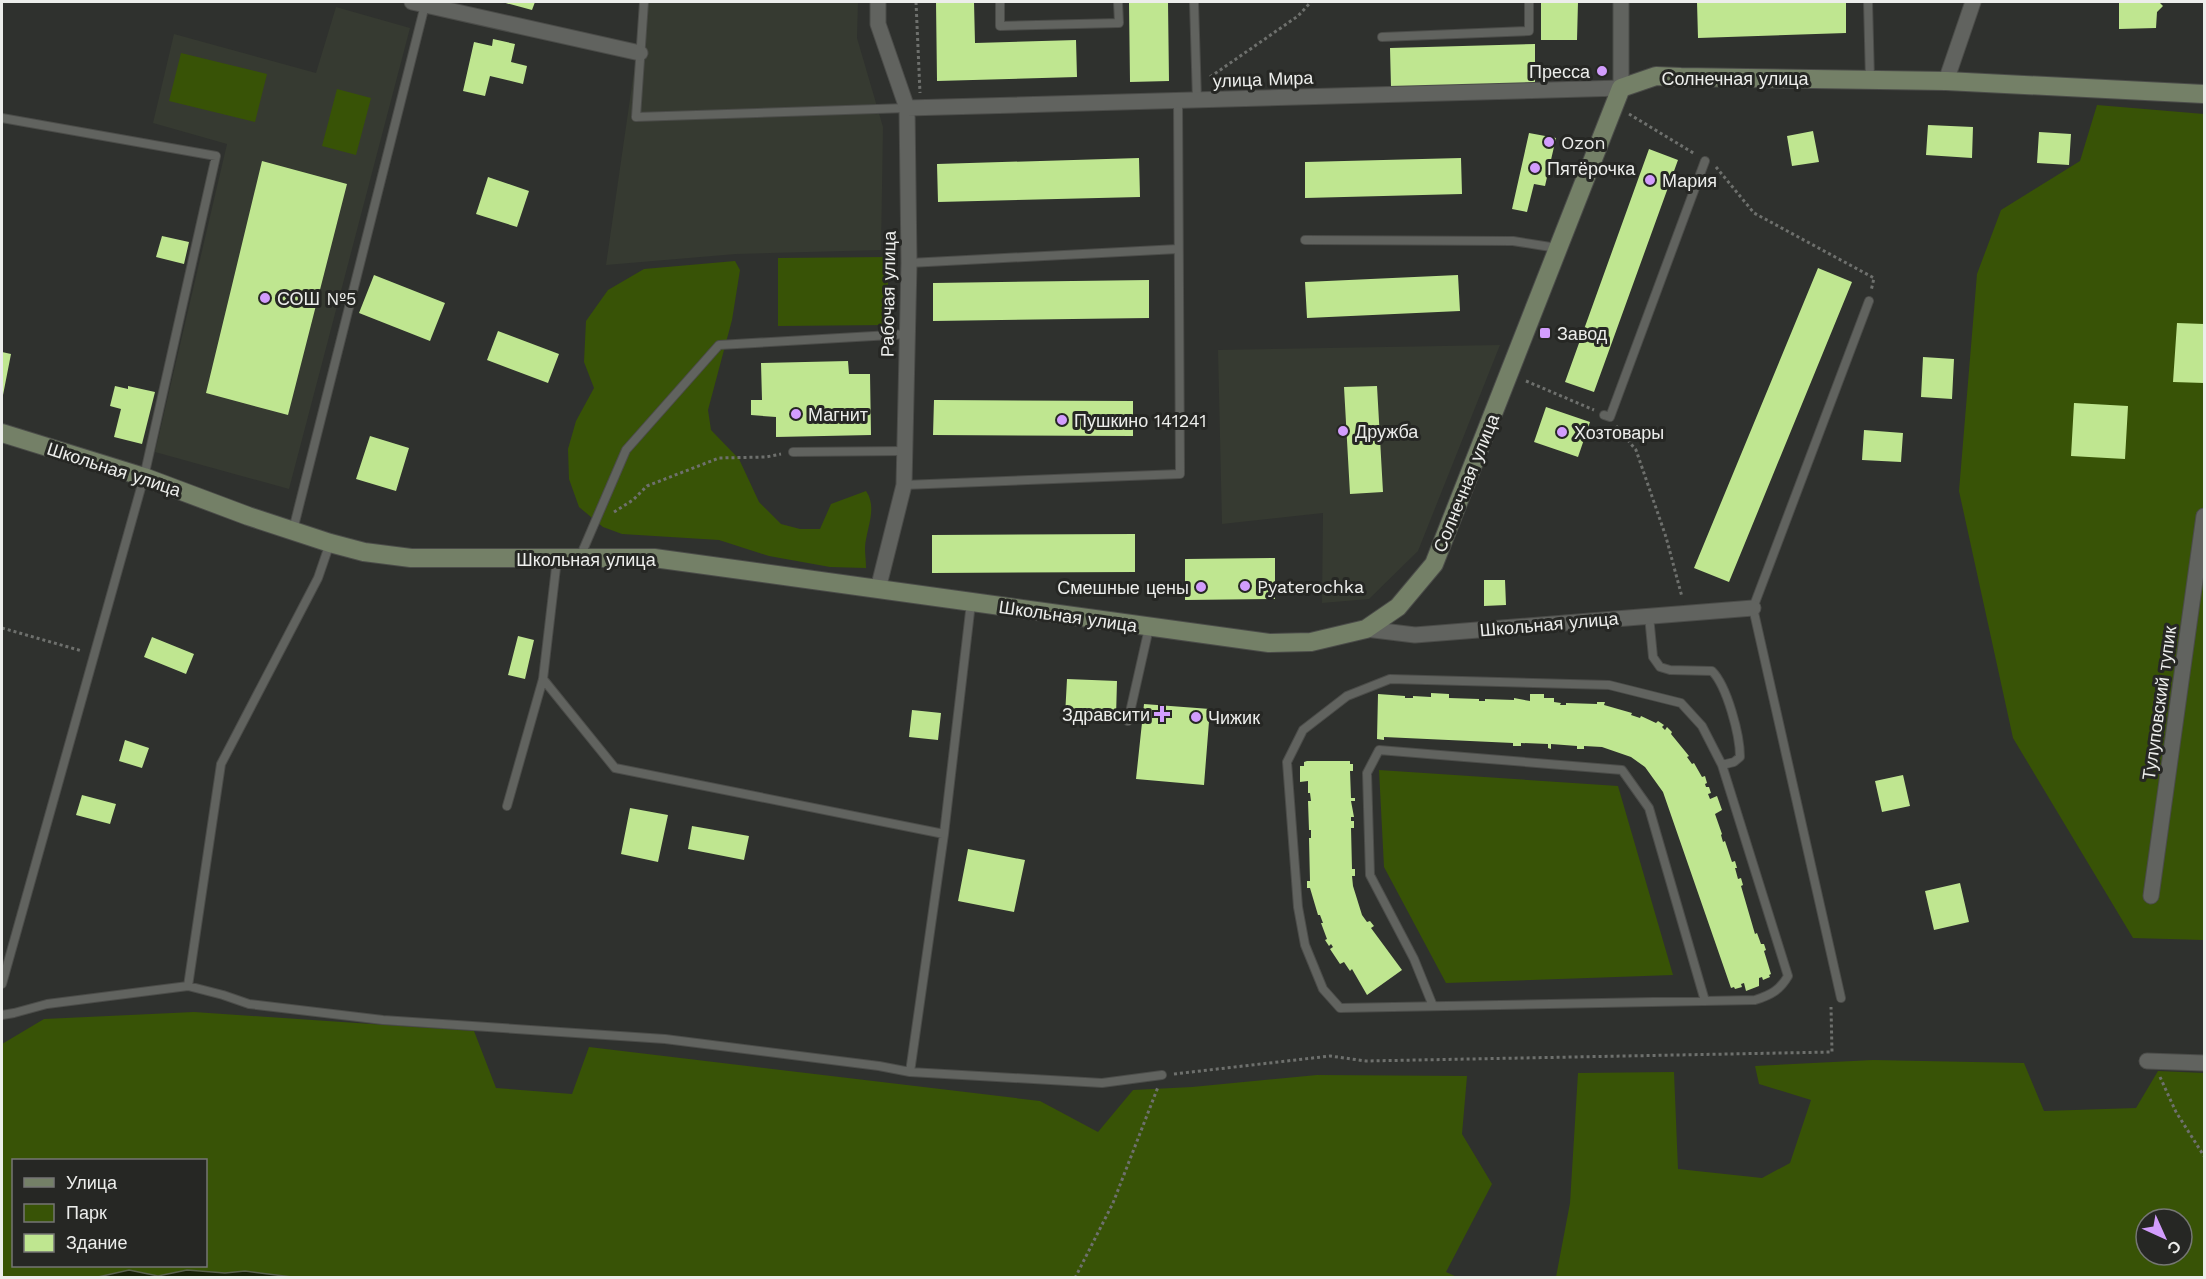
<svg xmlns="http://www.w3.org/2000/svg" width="2206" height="1279" font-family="'Work Sans',sans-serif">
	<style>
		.built { fill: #363a31 }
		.green { fill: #385306; fill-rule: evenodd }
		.water { fill: #182308; stroke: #58604c; stroke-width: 1.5 }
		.building { fill: #bfe690 }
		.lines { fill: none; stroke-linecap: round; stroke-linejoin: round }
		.lane-casing { stroke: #4b4c49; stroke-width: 10 }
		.street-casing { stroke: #4b4c49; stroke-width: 17 }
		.secondary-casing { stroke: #4b4c49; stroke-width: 20 }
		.path { stroke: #6e706d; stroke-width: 3; stroke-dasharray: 3 3; stroke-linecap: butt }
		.lane { stroke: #61635f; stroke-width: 8 }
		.street { stroke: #61635f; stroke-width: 15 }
		.secondary { stroke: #748067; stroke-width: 18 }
		.poi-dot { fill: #d29dfd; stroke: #262724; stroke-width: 2 }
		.labels { text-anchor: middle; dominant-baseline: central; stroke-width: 6; stroke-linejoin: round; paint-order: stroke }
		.poi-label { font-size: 18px; fill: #ecedeb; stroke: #262724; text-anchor: start }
		.street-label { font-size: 18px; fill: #ecedeb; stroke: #262724 }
	</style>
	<rect width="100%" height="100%" fill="#2f312e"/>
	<path class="built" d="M644 2H858L857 38 883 127 881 250 736 254 606 265Z
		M336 7 410 28 289 489 155 452 227 144 153 123 174 34 316 73Z
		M1500 345 1418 551 1369 599 1322 603 1323 513 1222 524 1218 350Z"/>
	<path class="green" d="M181 53 267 74 255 122 169 101Z
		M337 89 371 98 356 155 322 146Z
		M2097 105 2204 114V940L2133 938 2013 738 1959 491 1977 274 2001 210 2080 161Z
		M888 257V325L778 326V258Z
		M735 261 740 270 732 320 708 410 711 430 739 459 759 502 781 524 800 529H820L831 504 866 491C878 508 866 529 865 548 865 554 866 561 866 568L830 567 769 556 719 540 622 534 603 527 579 507 569 479 568 449 576 421 594 388 584 362 586 321 608 290 644 269Z
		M1379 770 1618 786 1673 975 1446 983 1384 867Z
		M194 1012 474 1031 496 1088 572 1094 589 1047 1040 1101 1098 1132 1133 1090 1192 1087 1317 1075 1467 1076 1462 1134 1492 1184 1446 1272 1457 1277 2 1278V1044L44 1019ZM14 1160H206V1266H14Z
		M1873 1060 2024 1063 2044 1111 2136 1108 2158 1071 2204 1073V1277H1554H1556L1570 1203 1578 1073 1674 1072 1678 1169 1762 1178 1790 1163 1811 1100 1759 1084 1755 1066ZM2146 1219H2182V1255H2146Z"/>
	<path class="water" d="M129 1270 158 1276 187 1270 225 1273 245 1271 292 1277H98Z"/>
	<path class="building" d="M502 2H535L532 10Z
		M936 2H974L975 43 1076 40 1077 77 937 81Z
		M1129 2H1168L1169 81 1130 82Z
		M1541 2H1578L1577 40H1541Z
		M1697 2H1846V33L1698 38Z
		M2123 2H2159L2163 6 2157 12 2156 28 2119 29V3Z
		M493 39 515 44 511 62 527 66 523 84 490 76 485 96 463 91 474 42 492 46Z
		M1535 44V83L1391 87 1390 48Z
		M1928 125 1973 127 1972 158 1926 155Z
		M1813 131 1819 162 1792 166 1787 136Z
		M2039 132 2071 134 2069 165 2037 163Z
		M1529 133 1556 138 1545 186 1534 184 1527 212 1512 209Z
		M1649 149 1678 160 1594 392 1565 382Z
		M1139 158 1140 197 938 202 937 164Z
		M1461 158 1462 194 1305 198V162Z
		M262 161 347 184 288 415 206 393Z
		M488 177 529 191 517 227 476 214Z
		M162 236 189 242 184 264 156 257Z
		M1818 268 1852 282 1729 582 1694 568Z
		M374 275 445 303 430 341 359 313Z
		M1458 275 1460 311 1307 318 1305 282Z
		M1149 280V318L933 321V283Z
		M2177 323 2204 324V383L2173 382Z
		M498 331 559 354 548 383 487 360Z
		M2 352 11 354 3 395 2 394Z
		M1923 357 1954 359 1952 399 1921 397Z
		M848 361 849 374H870L871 435 776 437V417L751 415V400H762L761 363Z
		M115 386 128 389V386L155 392 142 444 114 437 121 409 110 406Z
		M1377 386 1383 492 1350 494 1344 387Z
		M934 400 1133 401V436L933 435Z
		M2074 403 2128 406 2125 459 2071 456Z
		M1546 407 1590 422 1578 457 1534 442Z
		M1864 430 1903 433 1901 462 1862 460Z
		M370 436 409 448 396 491 356 479Z
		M1135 534V572L932 573V535Z
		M1275 558V599L1185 600V559Z
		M1484 580H1505L1506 605 1484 606Z
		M518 636 534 640 525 679 508 675Z
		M152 637 194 654 186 674 144 657Z
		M1067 679 1117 681 1116 717 1065 716Z
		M1431 693 1449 694V698L1479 699V701H1485V699L1514 700V698L1530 701V694H1544V698H1554V702L1561 703 1560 705H1566V703L1597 704V702H1605L1604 705 1632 713 1631 715 1640 718 1641 716 1656 723 1658 721 1664 725 1662 727 1665 730 1667 727 1672 732 1671 734 1689 756 1687 757 1692 764 1694 763 1702 777 1705 776 1707 783 1705 784 1706 787H1709L1711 793 1708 794 1710 799 1717 796 1722 810 1715 814 1722 834 1721 835 1723 842 1725 841 1732 862 1735 861 1737 868H1735L1738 879 1741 878 1743 885 1741 886 1755 934 1757 933 1761 944H1764L1766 950 1764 951 1771 974 1769 975 1770 977 1763 980 1762 977 1759 978V986L1746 991 1744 983 1741 984 1742 987 1735 989 1734 987 1731 988 1663 792 1645 767 1631 757 1602 747 1584 746V749H1577V746L1551 744V749L1548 748V744L1521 743V746H1513V743L1384 737V740L1377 739 1378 694 1405 696V698H1413V696L1431 697Z
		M1144 704 1210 709 1204 785 1136 779Z
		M912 710 941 713 938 740 909 737Z
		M125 740 149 748 142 768 119 761Z
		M1307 761H1350V764H1353V771H1350L1351 798H1355V801H1351L1354 817H1351V821H1354V828H1351L1352 869H1355V876H1352L1353 886 1362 915 1367 922 1370 921 1374 926 1371 928 1402 970 1367 995 1352 969 1350 971 1344 962 1340 964 1330 949 1333 947 1331 944 1329 946 1325 940 1327 939 1321 923H1323L1320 915H1318L1310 888H1307V881H1310L1309 838H1311V830H1309L1308 801H1311L1310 793H1308V781L1300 782V766H1304V762Z
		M1903 775 1910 806 1882 812 1875 781Z
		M82 795 116 804 110 824 76 815Z
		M630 808 668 815 658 862 621 854Z
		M692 826 749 836 744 860 688 849Z
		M968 849 1025 860 1014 912 958 901Z
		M1960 883 1969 922 1934 930 1925 891Z"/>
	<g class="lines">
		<g class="lane-casing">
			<path id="lane" d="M644 2 636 117 907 108
				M1000 2V26L1119 23 1118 2
				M1194 2 1197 100
				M1868 2 1870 80
				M1382 37 1529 31V2
				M2 118 216 156 144 477 2 984
				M1305 240 1513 241 1557 248
				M909 263 1178 249
				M1604 415 1610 417 1705 161
				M793 452 905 451
				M904 485 1180 474 1178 101
				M293 530 425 5
				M580 557 626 450 719 345 908 334
				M1649 616 1653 657 1660 667 1670 670 1712 671C1727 686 1740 735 1740 757L1734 762 1722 765 1788 976C1780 990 1771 995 1755 1000L1340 1008 1323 989 1305 945 1298 907 1287 762 1303 730 1347 696 1390 679 1609 685 1681 703 1702 726 1722 765
				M543 679 615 768 944 834
				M1128 721 1149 628
				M507 806 543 679 557 559
				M188 986 221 764 318 578 330 543
				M1841 998 1753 608 1869 301
				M1433 1006 1414 959 1370 875 1367 773 1379 750 1622 770 1649 808 1705 1001
				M2 1015 14 1013 47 1004 188 986 223 995 249 1004 383 1020 665 1039 879 1066 910 1072 1102 1083 1162 1075
				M910 1072 944 834 971 603"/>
		</g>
		<g class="street-casing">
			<path id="street" d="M412 2 640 53
				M1946 81 1973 2
				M907 108 1621 88V2
				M878 589 904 485 909 263 907 108 878 24V2
				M1366 629 1415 635 1753 608
				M2151 896 2204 516
				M2147 1061 2204 1063"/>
		</g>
		<g class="secondary-casing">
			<path id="secondary" d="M2 433 144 477 248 516 330 543 364 552 411 558H654L1269 643 1311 642 1366 629 1398 607 1434 564 1621 88 1656 76 1681 77 1946 81 2204 94"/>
		</g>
		<path class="path" d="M916 2 920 93
			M1210 77 1298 16 1311 2
			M1629 114 1695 154
			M1716 167 1754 213 1874 278 1871 291
			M1526 381 1594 410
			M1616 426 1636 450 1666 537 1682 597
			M614 512 633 500 647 486 719 458 766 457 781 454
			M2 628 82 651
			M1174 1074 1330 1056 1366 1061 1832 1052 1831 1007
			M2160 1077 2176 1112 2204 1156
			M1075 1278 1113 1203 1158 1087"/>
		<use href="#lane" class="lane"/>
		<use href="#street" class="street"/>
		<use href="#secondary" class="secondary"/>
	</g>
	<g class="poi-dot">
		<circle cx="1602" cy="71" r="6"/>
		<circle cx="1549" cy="142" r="6"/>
		<circle cx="1535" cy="168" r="6"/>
		<circle cx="1650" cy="180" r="6"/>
		<circle cx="265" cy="298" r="6"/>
		<rect x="1539" y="327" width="12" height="12" rx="3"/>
		<circle cx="796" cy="414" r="6"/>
		<circle cx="1062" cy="420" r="6"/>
		<circle cx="1343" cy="431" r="6"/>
		<circle cx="1562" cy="432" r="6"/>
		<circle cx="1245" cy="586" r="6"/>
		<circle cx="1201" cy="587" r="6"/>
		<path d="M1159 705h6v6h6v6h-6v6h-6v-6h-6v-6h6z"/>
		<circle cx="1196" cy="717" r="6"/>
	</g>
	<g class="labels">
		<g class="poi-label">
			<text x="1590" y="71" text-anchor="end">Пресса</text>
			<text x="1561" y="142">Ozon</text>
			<text x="1547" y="168">Пятёрочка</text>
			<text x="1662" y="180">Мария</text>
			<text x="277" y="298">СОШ №5</text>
			<text x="1557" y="333">Завод</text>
			<text x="808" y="414">Магнит</text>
			<text x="1074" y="420">Пушкино 141241</text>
			<text x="1355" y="431">Дружба</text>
			<text x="1574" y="432">Хозтовары</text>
			<text x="1257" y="586">Pyaterochka</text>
			<text x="1189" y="587" text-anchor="end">Смешные цены</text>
			<text x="1150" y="714" text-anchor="end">Здравсити</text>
			<text x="1208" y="717">Чижик</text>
		</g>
		<g class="street-label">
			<text x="1735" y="78">Солнечная улица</text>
			<text transform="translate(1263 79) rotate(-2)">улица Мира</text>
			<text transform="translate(888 294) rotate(-89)">Рабочая улица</text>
			<text transform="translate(114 469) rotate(18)">Школьная улица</text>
			<text transform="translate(1466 483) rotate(-68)">Солнечная улица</text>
			<text x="586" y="559">Школьная улица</text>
			<text transform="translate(1068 616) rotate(8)">Школьная улица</text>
			<text transform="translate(1549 624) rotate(-5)">Школьная улица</text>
			<text transform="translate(2159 703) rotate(-82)">Тулуповский тупик</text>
		</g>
	</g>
	<rect width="2206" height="1279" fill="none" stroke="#ecedeb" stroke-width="6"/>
	<rect x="12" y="1159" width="195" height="108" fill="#262724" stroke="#757674" stroke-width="1.5"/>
	<rect x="24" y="1178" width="30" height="9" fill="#748067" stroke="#757674" stroke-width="1.5"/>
	<text x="66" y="1189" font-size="18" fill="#ecedeb">Улица</text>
	<rect x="24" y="1204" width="30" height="18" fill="#385306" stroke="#757674" stroke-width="1.5"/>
	<text x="66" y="1219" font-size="18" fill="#ecedeb">Парк</text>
	<rect x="24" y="1234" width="30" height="18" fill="#bfe690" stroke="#757674" stroke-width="1.5"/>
	<text x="66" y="1249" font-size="18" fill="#ecedeb">Здание</text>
	<g transform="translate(2164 1237) rotate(135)"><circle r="28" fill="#262724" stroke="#757674" stroke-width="1.5"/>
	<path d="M0-4.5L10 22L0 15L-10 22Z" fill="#d29dfd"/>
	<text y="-9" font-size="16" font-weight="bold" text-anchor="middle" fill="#ecedeb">С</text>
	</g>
</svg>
